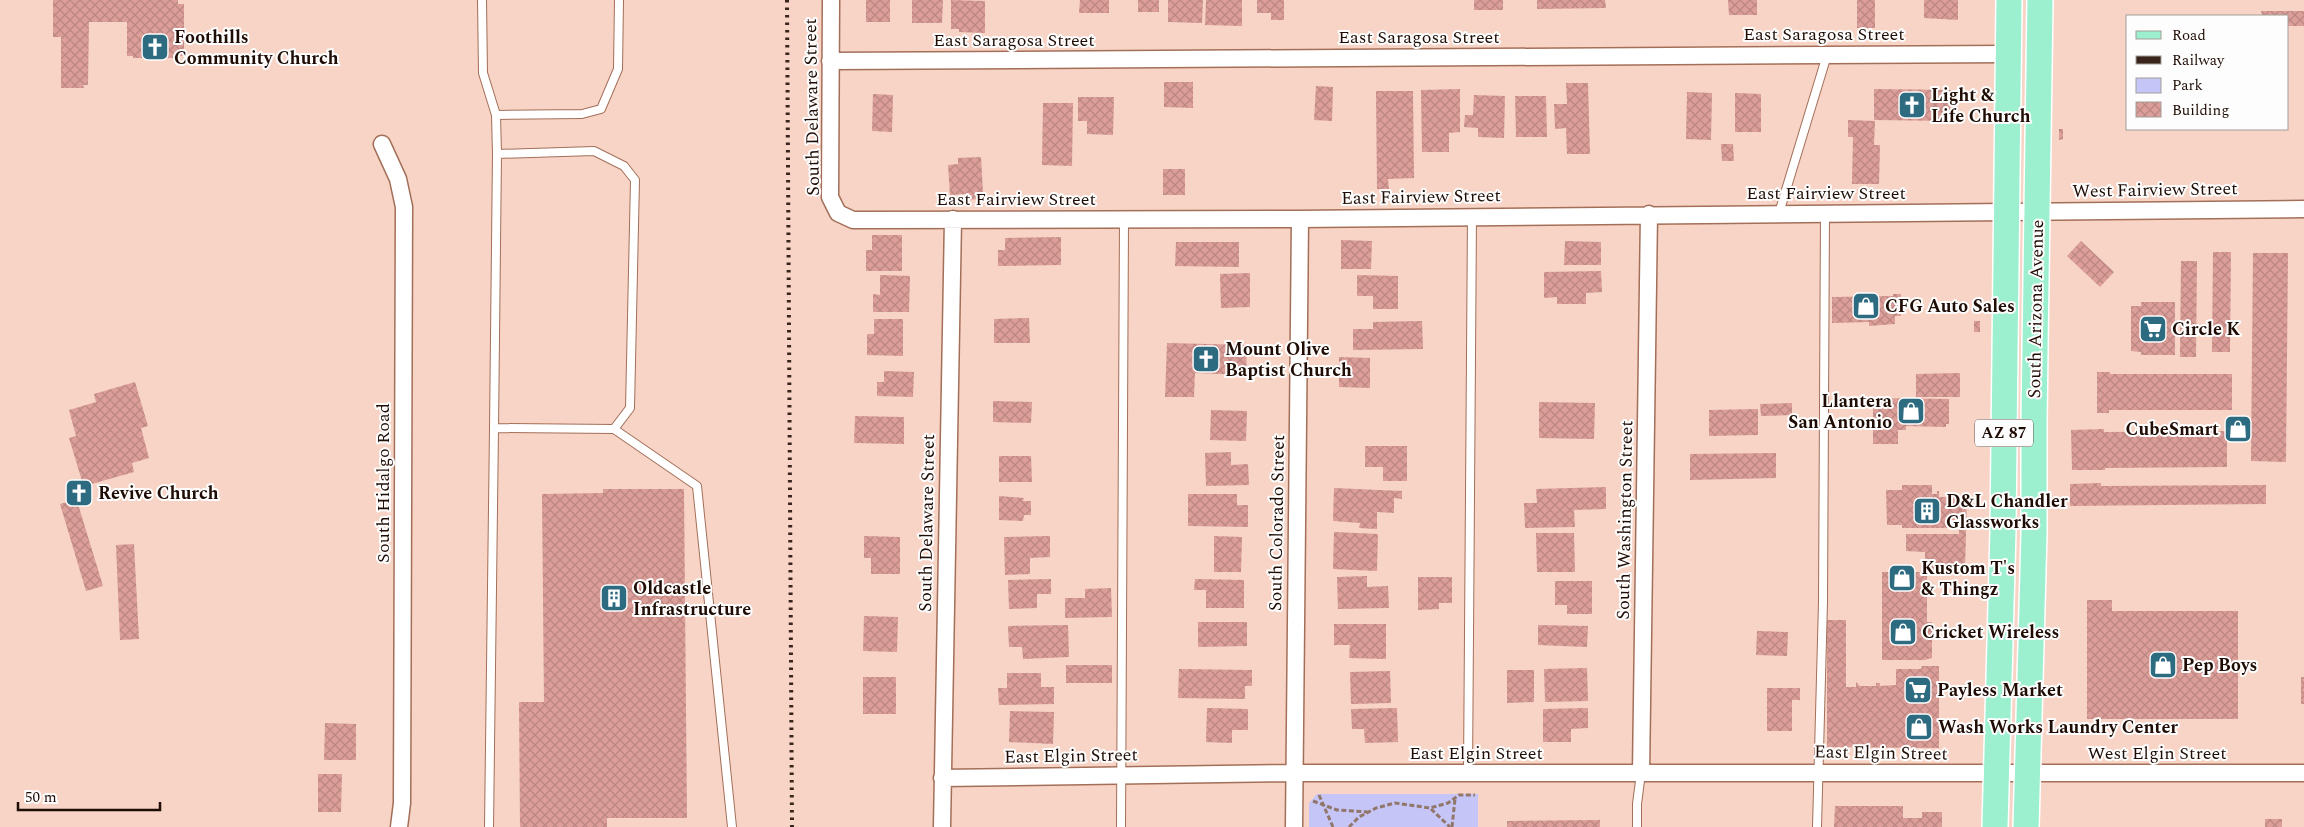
<svg xmlns="http://www.w3.org/2000/svg" width="2304" height="827" font-family="Spectral,serif">
	<style>
		.green { fill: #c5c6f7 }
		.building { fill: url(#building-cross-hatch) }
		.lines { fill: none; stroke-linecap: round; stroke-linejoin: round }
		.service-casing { stroke: #a36f59; stroke-width: 10 }
		.minor-casing { stroke: #a36f59; stroke-width: 19 }
		.primary-casing { stroke: #fff; stroke-width: 28 }
		.path { stroke: #91766a; stroke-width: 3; stroke-dasharray: 5 2.5; stroke-linecap: butt }
		.service { stroke: #fff; stroke-width: 8 }
		.minor { stroke: #fff; stroke-width: 16 }
		.primary { stroke: #9cf0d0; stroke-width: 25 }
		.rail { stroke: #39241b; stroke-width: 4; stroke-dasharray: 2.5 5; stroke-linecap: butt }
		.labels { text-anchor: middle; dominant-baseline: central; stroke-width: 4; stroke-linejoin: round; paint-order: stroke }
		.shield { fill: #fdfdfd; stroke: #62544f; stroke-width: 1 }
		.shield-label { font-size: 16px; font-weight: bold; fill: #1f0c04 }
		.street-label { font-size: 18px; fill: #1f0c04; stroke: #fdfdfd }
		.poi-label { font-size: 18px; font-weight: bold; fill: #1f0c04; stroke: #fdfdfd; text-anchor: start }
	</style>
	<defs>
		<pattern id="building-cross-hatch" width="8" height="8" patternUnits="userSpaceOnUse" patternTransform="scale(1.25)"><rect width="8" height="8" fill="#db9e99"/><path d="M0 0l8 8M0 8l8-8" fill="none" stroke="#bc8782"/></pattern>
	</defs>
	<rect width="100%" height="100%" fill="#f7d4c5"/>
	<path class="green" d="M1317 794H1478V827H1309V803Z"/>
	<path class="building" d="M53 0H178V4H184V56H180V58H133V56H127V22H89L88 85H83L84 88H61V37H53Z
		M866 0H890V22H866Z
		M912 0H943L942 23H912Z
		M951 0 985 1V33L959 32V29H951Z
		M1080 0H1109V13H1079Z
		M1138 0H1159V12H1138Z
		M1168 0H1203L1202 23 1168 22Z
		M1206 0H1242V26L1205 25Z
		M1257 0H1284V20H1271V13H1257Z
		M1474 0H1503V10H1474Z
		M1537 0H1605L1606 8 1537 9Z
		M1728 0H1757V15H1729Z
		M1857 0H1875V28H1857Z
		M1924 0H1958V20L1924 18Z
		M2261 11H2304V26H2288V16H2262Z
		M1164 82H1193V108L1164 107Z
		M1566 83H1588L1590 154H1567L1566 128 1555 129 1554 104H1567Z
		M1316 86 1333 87 1332 121 1314 120Z
		M1460 89V132L1449 133V152H1422L1421 90Z
		M1874 89 1951 90 1950 121 1874 120Z
		M1376 91H1413L1414 178 1388 179 1389 189H1377Z
		M1687 92 1712 93 1711 140 1686 139Z
		M1735 93 1761 94V132H1735Z
		M873 94 893 95 892 132 872 131Z
		M1474 95 1505 96 1504 138 1478 137V128L1464 127 1465 115H1473Z
		M1515 96H1546L1547 137H1516Z
		M1078 97H1114L1113 135 1087 134V121H1078Z
		M1043 103H1073L1072 166 1042 165Z
		M1848 120 1875 121 1874 145H1880L1879 184H1852L1853 137H1848Z
		M2059 129H2063V139L2059 140Z
		M1721 144H1733L1734 161H1722Z
		M981 157 983 192H979L980 199 966 200V194L950 195 948 165 958 164V158Z
		M1163 169H1185V195H1163Z
		M872 235H902V271H866V250H872Z
		M1061 237V265L998 266V250H1005V238Z
		M1341 240 1372 241 1371 269H1341Z
		M1565 241 1601 242V265H1564Z
		M2081 241 2114 272 2100 287 2067 256Z
		M1176 242H1239V267L1175 266Z
		M2213 252H2231L2230 352H2212Z
		M2253 253H2288L2286 462 2251 461Z
		M2181 261H2197L2196 357H2180Z
		M1601 271 1602 292 1586 293V304H1557V297L1544 298V272Z
		M1250 273V307L1221 308 1220 274Z
		M880 275 910 276 909 312H873V294L880 295Z
		M1357 275 1398 276V309H1373V296H1357Z
		M1893 294H1901V316H1895V324L1869 326V322L1832 323V297L1893 296Z
		M2141 302H2175V355H2141V352L2131 351V306H2141Z
		M1029 318 1030 343H994V319Z
		M874 319H903V356L867 355V334H874Z
		M1422 321 1423 349 1353 350V329H1373V322Z
		M1974 321H1980V332H1974Z
		M1167 343 1247 345 1246 375 1195 373 1194 397H1165Z
		M1339 357 1370 358V388L1339 387Z
		M884 371 914 372 913 397 877 396V382H884Z
		M2097 372H2110V374H2232V410H2109V413H2097Z
		M1960 373V397H1916V374Z
		M135 382 148 426 141 428 149 458 132 463 134 472 88 485 92 500 78 504 103 586 86 591 60 504 71 501 67 485 82 481 69 438 76 436 69 410 96 402 94 394Z
		M1873 398 1949 399V424H1946V427L1906 426V430H1898V444H1873Z
		M993 401 1032 402 1031 423 993 422Z
		M1539 402 1595 403 1594 439 1539 438Z
		M1792 403V415L1761 416 1760 404Z
		M1758 409V435L1709 436V410Z
		M1211 410 1247 411 1246 441 1210 440Z
		M855 416 904 417V444L854 443Z
		M2104 429V432L2227 431V467L2105 468V470H2072L2071 430Z
		M1365 446H1407V481H1383V467H1365Z
		M1231 452V465L1248 464 1249 485 1206 486 1205 453Z
		M1776 453V478L1690 480V454Z
		M999 456H1031L1032 482H999Z
		M2101 483V486L2266 485V504L2070 506V484Z
		M1902 485H1932V494H1937V491H1939V497H1961V494H1967L1965 572H1927V622H1932V658L1924 660H1882V572H1925V552L1906 551V534H1959V528H1902V525H1887L1886 490H1902Z
		M1606 487V509L1574 510 1575 527 1525 528 1524 503H1537L1536 489Z
		M1334 488 1402 491V499L1394 498V513L1377 512V529L1359 528 1360 523 1333 521Z
		M603 489H684L687 818H607V827H520L519 702H544L542 494 603 493Z
		M1188 494H1237V505H1248V527L1188 526Z
		M999 496 1024 498 1023 501H1031V515H1024L1023 521 999 520Z
		M1334 532 1378 534 1377 571 1333 569Z
		M1536 533H1574L1575 572H1537Z
		M864 536 900 537V574H871V558H864Z
		M1050 536V557L1030 558V574L1005 575 1004 537Z
		M1214 536 1242 537 1241 572H1214Z
		M134 544 139 639 120 640 116 545Z
		M1367 576V587L1388 586 1389 608 1338 609 1337 577Z
		M1418 577H1452V603H1439V609L1418 610Z
		M1051 579V594H1037V608L1009 609 1008 580Z
		M1195 579 1244 580V608H1206V590H1194Z
		M1555 581H1592V614H1567V605H1555Z
		M1111 588 1112 617 1065 618V598H1085V589Z
		M2087 600H2112V611H2238V719H2087Z
		M864 616 898 617 897 652 863 651Z
		M1827 620H1846V687H1856V682L1860 686H1876V683H1880V686L1896 685V669H1921L1922 666H1939V748L1827 747Z
		M1198 622H1247V646L1198 647Z
		M1334 624H1386V659L1349 658 1350 645H1334Z
		M1068 625 1069 657 1023 659 1022 647H1009L1008 626Z
		M1538 625 1588 626 1587 647 1538 645Z
		M1757 631 1788 632 1787 656 1756 655Z
		M1066 665H1112V683H1066Z
		M1587 668 1588 701 1545 702 1544 669Z
		M1179 669 1252 670V686H1245V699L1178 698Z
		M1507 670H1534V702L1507 703Z
		M1390 671 1391 703 1351 704 1350 672Z
		M1007 673H1041V687H1054V704L999 705 998 688H1007Z
		M863 677H896V714H863Z
		M2301 677H2304V704H2301Z
		M1767 688H1800V700H1792V731H1767Z
		M1207 708 1248 709V730H1232V743L1206 742Z
		M1397 708 1398 742 1365 743 1364 729H1352L1351 709Z
		M1588 708V728L1571 729V742H1543V709Z
		M1010 711 1054 712 1053 744 1009 742Z
		M325 723 356 724V760H324Z
		M318 774H342L341 812H318Z
		M1835 806H1903V818H1922V812H1942V827H1834Z
		M2265 819H2282V827H2265Z
		M1600 820V827H1507V821Z"/>
	<g class="lines">
		<g class="service-casing">
			<path id="service" d="M482 0 483 73 496 115 497 154 494 428
				M496 115 582 114 601 109 618 69 619 0
				M497 154 594 151 624 166 635 180 630 408 614 429
				M1779 213 1827 55
				M1468 773 1472 216
				M489 827 494 428 614 429 697 486 732 827
				M1121 827 1124 219
				M1637 827V804L1641 773
				M1817 827 1823 602 1825 212"/>
		</g>
		<g class="minor-casing">
			<path id="minor" d="M831 0 830 197 838 213 853 220 1300 219 2304 209
				M830 61 2008 54
				M382 144 398 179 404 207 402 803 399 827
				M1641 773 1649 214
				M942 778 1295 773H2304
				M942 827 953 219
				M1294 827 1300 219"/>
		</g>
		<g class="primary-casing">
			<path id="primary" d="M1995 827 2003 530 2009 0
				M2026 827 2034 534V419L2040 0"/>
		</g>
		<path class="path" d="M1319 795 1333 827
			M1313 801 1337 810 1368 812
			M1431 809 1450 827
			M1349 827 1359 817 1376 808 1395 803 1430 808 1448 803 1459 795H1475
			M1452 827 1455 799"/>
		<use href="#service" class="service"/>
		<use href="#minor" class="minor"/>
		<use href="#primary" class="primary"/>
		<path class="rail" d="M787 0 792 827"/>
	</g>
	<defs>
		<g id="church-square" transform="scale(1.4375)"><rect x="-9" y="-9" width="18" height="18" rx="4" fill="#2d6b81" stroke="#fdfdfd"/><path d="M-1.2-6h2.4v3.5h3.3v2.4h-3.3V6h-2.4V-.1h-3.3v-2.4h3.3Z" fill="#fff"/></g>
		<g id="shop-square" transform="scale(1.4375)"><rect x="-9" y="-9" width="18" height="18" rx="4" fill="#2d6b81" stroke="#fdfdfd"/><path d="M-5-2.5h2.3a2.7 3.5 0 0 1 5.4 0H5L5.5 6h-11ZM-1.5-2.5h3a1.5 2.3 0 0 0-3 0Z" fill="#fff"/></g>
		<g id="supermarket-square" transform="scale(1.4375)"><rect x="-9" y="-9" width="18" height="18" rx="4" fill="#2d6b81" stroke="#fdfdfd"/><path d="M-6-5.5h2.5l.6 2H6L4.5 2H-2.5L-4.4-4H-6ZM-1.5 3.2a1.3 1.3 0 1 0 .1 0ZM3 3.2a1.3 1.3 0 1 0 .1 0Z" fill="#fff"/></g>
		<g id="building-square" transform="scale(1.4375)"><rect x="-9" y="-9" width="18" height="18" rx="4" fill="#2d6b81" stroke="#fdfdfd"/><path d="M-4-6H4V6H1V3H-1V6H-4ZM-2.5-4.3h1.7v1.8h-1.7ZM.8-4.3h1.7v1.8H.8ZM-2.5-1h1.7V.8h-1.7ZM.8-1h1.7V.8H.8Z" fill="#fff"/></g>
	</defs>
	<g fill-rule="evenodd">
		<use href="#church-square" x="155" y="47"/>
		<use href="#church-square" x="1912" y="105"/>
		<use href="#shop-square" x="1866" y="306"/>
		<use href="#supermarket-square" x="2153" y="329"/>
		<use href="#church-square" x="1206" y="359"/>
		<use href="#shop-square" x="1911" y="411"/>
		<use href="#shop-square" x="2238" y="429"/>
		<use href="#church-square" x="79" y="493"/>
		<use href="#building-square" x="1927" y="511"/>
		<use href="#shop-square" x="1902" y="578"/>
		<use href="#building-square" x="614" y="598"/>
		<use href="#shop-square" x="1903" y="632"/>
		<use href="#shop-square" x="2163" y="665"/>
		<use href="#supermarket-square" x="1918" y="690"/>
		<use href="#shop-square" x="1919" y="727"/>
	</g>
	<g class="labels">
		<rect class="shield" x="1975" y="419.5" width="58" height="27" rx="4"/>
		<g class="shield-label">
			<text x="2004" y="433">AZ 87</text>
		</g>
		<g class="street-label">
			<text x="1824" y="34">East Saragosa Street</text>
			<text x="1419" y="37">East Saragosa Street</text>
			<text x="1014" y="40">East Saragosa Street</text>
			<text transform="translate(812 107) rotate(-91)">South Delaware Street</text>
			<text transform="translate(2155 190) rotate(-1)">West Fairview Street</text>
			<text x="1826" y="193">East Fairview Street</text>
			<text transform="translate(1421 197) rotate(-1)">East Fairview Street</text>
			<text x="1016" y="199">East Fairview Street</text>
			<text transform="translate(2036 309) rotate(-89)">South Arizona Avenue</text>
			<text transform="translate(383 483) rotate(-90)">South Hidalgo Road</text>
			<text transform="translate(1625 520) rotate(-89)">South Washington Street</text>
			<text transform="translate(927 523) rotate(-89)">South Delaware Street</text>
			<text transform="translate(1277 523) rotate(-89)">South Colorado Street</text>
			<text x="1476" y="753">East Elgin Street</text>
			<text transform="translate(1881 753) rotate(1)">East Elgin Street</text>
			<text x="2157" y="753">West Elgin Street</text>
			<text transform="translate(1071 756) rotate(-1)">East Elgin Street</text>
		</g>
		<g class="poi-label">
			<text x="174" y="37">Foothills<tspan x="174" dy="21">Community Church</tspan></text>
			<text x="1931" y="95">Light &amp;<tspan x="1931" dy="21">Life Church</tspan></text>
			<text x="1885" y="306">CFG Auto Sales</text>
			<text x="2172" y="329">Circle K</text>
			<text x="1225" y="349">Mount Olive<tspan x="1225" dy="21">Baptist Church</tspan></text>
			<text x="1892" y="401" text-anchor="end">Llantera<tspan x="1892" dy="21">San Antonio</tspan></text>
			<text x="2219" y="429" text-anchor="end">CubeSmart</text>
			<text x="98" y="493">Revive Church</text>
			<text x="1946" y="501">D&amp;L Chandler<tspan x="1946" dy="21">Glassworks</tspan></text>
			<text x="1921" y="568">Kustom T's<tspan x="1921" dy="21">&amp; Thingz</tspan></text>
			<text x="633" y="588">Oldcastle<tspan x="633" dy="21">Infrastructure</tspan></text>
			<text x="1922" y="632">Cricket Wireless</text>
			<text x="2182" y="665">Pep Boys</text>
			<text x="1937" y="690">Payless Market</text>
			<text x="1938" y="727">Wash Works Laundry Center</text>
		</g>
	</g>
	<rect x="2126" y="15" width="162" height="115" fill="#fdfdfd" stroke="#a49d99"/>
	<rect x="2136" y="31" width="25" height="8" fill="#9cf0d0" stroke="#a49d99"/>
	<text x="2172" y="40" font-size="15" fill="#1f0c04">Road</text>
	<rect x="2136" y="56" width="25" height="8" fill="#39241b" stroke="#a49d99"/>
	<text x="2172" y="65" font-size="15" fill="#1f0c04">Railway</text>
	<rect x="2136" y="78" width="25" height="15" fill="#c5c6f7" stroke="#a49d99"/>
	<text x="2172" y="90" font-size="15" fill="#1f0c04">Park</text>
	<rect x="2136" y="102" width="25" height="15" fill="url(#building-cross-hatch)" stroke="#a49d99"/>
	<text x="2172" y="115" font-size="15" fill="#1f0c04">Building</text>
	<path d="M18 802v8h142v-8" fill="none" stroke="#1f0c04" stroke-width="2.5"/>
	<text x="25" y="802" font-size="15" fill="#1f0c04" stroke="#fdfdfd" stroke-width="4" paint-order="stroke">50 m</text>
</svg>
